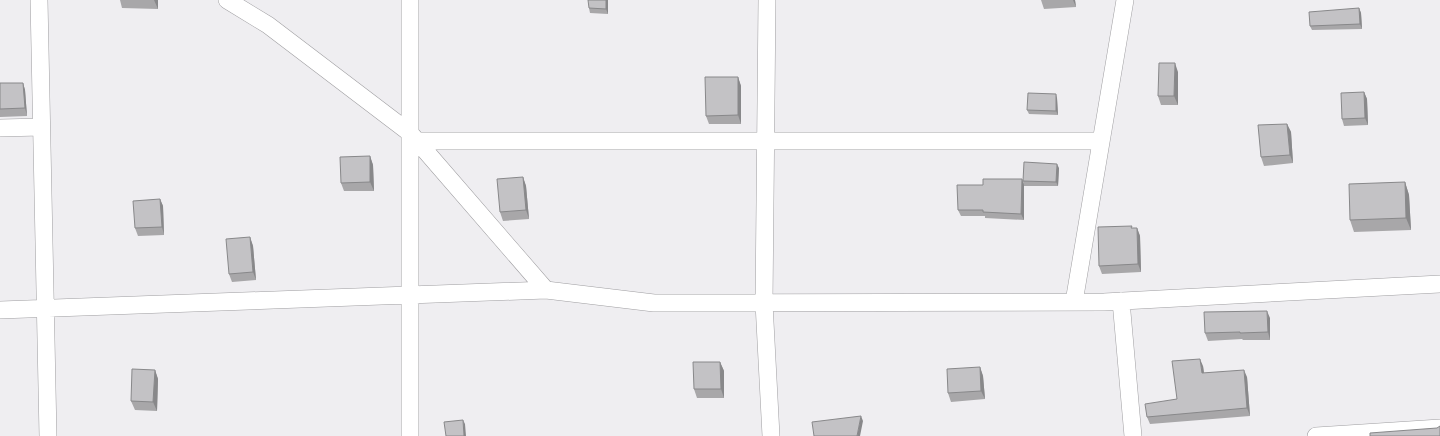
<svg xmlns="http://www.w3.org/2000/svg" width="1440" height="436" font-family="Mulish,sans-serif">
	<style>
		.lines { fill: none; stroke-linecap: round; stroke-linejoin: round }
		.minor-casing { stroke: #9f9ea1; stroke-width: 18 }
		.minor { stroke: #fff; stroke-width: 17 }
		.wall { fill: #a8a7a9 }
		.shaded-wall { fill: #88888a }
		.building { fill: #c3c2c5; stroke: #88888a }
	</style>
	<rect width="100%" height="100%" fill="#efeef1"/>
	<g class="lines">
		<g class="minor-casing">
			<path id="minor" d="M39 0 48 436
				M227 0 268 25 410 133 546 290 654 303 1104 302 1440 284
				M767 0 764 303 771 436
				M0 128 41 127
				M417 141H1101
				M1121 301 1133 436
				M1074 302 1125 0
				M0 310 546 290
				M410 436V0
				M1316 436 1440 428"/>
		</g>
		<use href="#minor" class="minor"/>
	</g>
	<path class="wall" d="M120 0H158V9L122 8Z
		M608 0V14L590 13 589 8Z
		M1041 0H1075L1076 7 1044 9Z
		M1359 8 1361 13 1362 29 1312 30 1310 26Z
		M1178 72V105H1161L1158 96Z
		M738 77 741 86V124H709L706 116Z
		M0 83H23L25 90 27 116 0 117Z
		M1364 92 1367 99 1368 125 1344 126 1342 119Z
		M1057 98 1058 115 1029 114 1027 110Z
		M1287 124 1291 132 1293 163 1264 166 1261 157Z
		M370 156 373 165 374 191H344L341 183Z
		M1059 168 1058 186H1024L1023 181Z
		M523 177 526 186 529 219 503 221 500 212Z
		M1022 179 1024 185V220L985 218V216H961L958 210 983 185Z
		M1405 182 1409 195 1411 230 1354 232 1350 220Z
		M160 199 163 206 164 235 138 236 135 228Z
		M1132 228H1137L1140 236 1141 272 1102 274 1099 266Z
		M250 237 253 246 256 280 232 282 229 274Z
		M1270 318V340H1243L1242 339 1208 341 1205 333Z
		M720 362 724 371V398H697L694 389Z
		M1203 366 1204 373 1247 377 1250 416 1150 424 1147 417 1177 399Z
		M980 367 983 376 985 399 951 402 948 393Z
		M155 370 158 379 157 411 135 410 131 401Z"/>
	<path class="shaded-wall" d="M154 0H158V9Z
		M606 0H608V14L606 9Z
		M1073 0H1075L1076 7Z
		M1359 8 1361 13 1362 29 1360 24Z
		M1175 63 1178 72V105L1174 96Z
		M738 77 741 86V124L738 115Z
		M23 83 25 90 27 116 25 108Z
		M1364 92 1367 99 1368 125 1365 118Z
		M1056 94 1057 98 1058 115 1056 111Z
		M1287 124 1291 132 1293 163 1290 155Z
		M370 156 373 165 374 191 370 182Z
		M1057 164 1059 168 1058 186 1056 182Z
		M523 177 526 186 529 219 526 210Z
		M1022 179 1024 185V220L1021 214Z
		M1405 182 1409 195 1411 230 1406 218Z
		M160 199 163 206 164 235 162 227Z
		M1137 228 1140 236 1141 272 1138 264Z
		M250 237 253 246 256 280 253 272Z
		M1267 311 1270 318V340L1268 332Z
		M1200 359 1203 366 1205 381 1202 373Z
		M720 362 724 371V398L721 389Z
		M980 367 983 376 985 399 981 391Z
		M155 370 158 379 157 411 153 402Z
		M1244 370 1247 377 1250 416 1247 408Z
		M861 416 863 421 860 436H857Z
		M463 420 465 424 466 436H464Z"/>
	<path class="building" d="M588 0H606V9L589 8Z
		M1359 8 1360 24 1310 26 1309 12Z
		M1159 63H1175L1174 96H1158Z
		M705 77H738V115L706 116Z
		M0 83H23L25 108 0 109Z
		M1364 92 1365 118 1342 119 1341 93Z
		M1028 93 1056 94V111L1027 110Z
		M1287 124 1290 155 1261 157 1258 125Z
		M370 156V182L341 183 340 157Z
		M1024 162 1057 164 1056 182 1023 181Z
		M523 177 526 210 500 212 497 179Z
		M983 179H1022L1021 214 983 212V210H958L957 185H983Z
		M1405 182 1406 218 1350 220 1349 184Z
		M160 199 162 227 135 228 133 201Z
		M1132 226 1131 228H1137L1138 264 1099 266 1098 227Z
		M250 237 253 272 229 274 226 239Z
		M1267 311 1268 332 1240 333V332L1205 333 1204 312Z
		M1200 359 1202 373 1244 370 1247 408 1147 417 1145 404 1177 399 1172 361Z
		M693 362H720L721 389H694Z
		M980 367 981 391 948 393 947 369Z
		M132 369 155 370 153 402 131 401Z
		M861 416 857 436H814L812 422Z
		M463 420 464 436H446L444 422Z
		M1440 426V436H1370V433L1437 428Z"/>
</svg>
